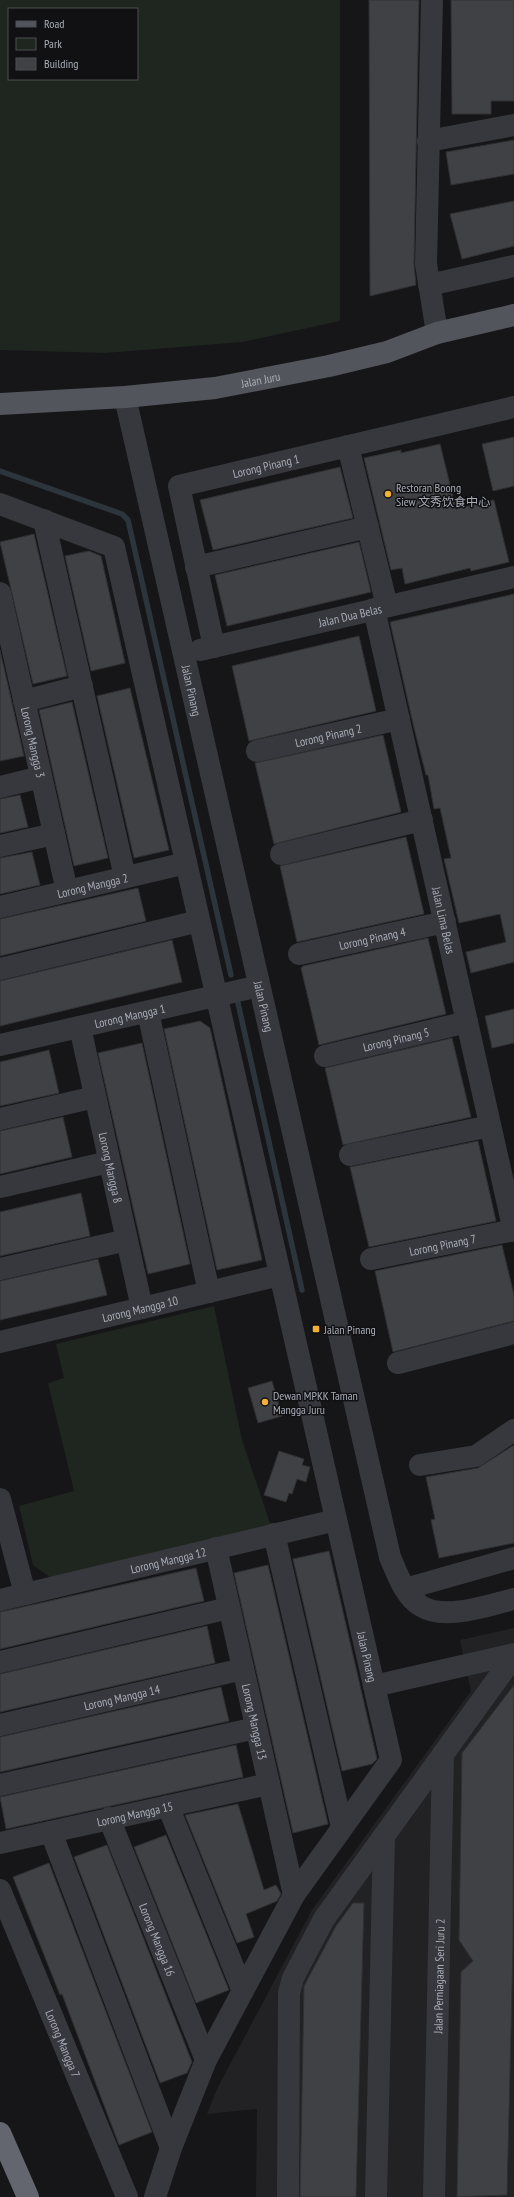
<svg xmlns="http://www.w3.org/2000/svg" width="514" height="2197" font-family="'PT Sans Narrow','Noto Sans SC',sans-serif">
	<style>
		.built { fill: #222225 }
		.green { fill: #1e261f; fill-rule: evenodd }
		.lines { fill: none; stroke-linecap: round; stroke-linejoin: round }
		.stream { stroke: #2c353c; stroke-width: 5.5 }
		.building { fill: #404145; stroke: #303034 }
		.minor { stroke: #37383d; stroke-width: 22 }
		.major { stroke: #53555c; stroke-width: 22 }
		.highway { stroke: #63666e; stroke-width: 22 }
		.poi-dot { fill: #f2b134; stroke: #111113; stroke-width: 1.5 }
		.labels { text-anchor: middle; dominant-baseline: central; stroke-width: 3; stroke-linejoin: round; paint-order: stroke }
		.street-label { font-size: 12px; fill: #a8adb8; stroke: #111113 }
		.poi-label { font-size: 12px; fill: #a8adb8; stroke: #111113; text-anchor: start }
	</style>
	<rect width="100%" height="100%" fill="#161618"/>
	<path class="built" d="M514 1628V2197H256L257 2109 207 2114 217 2089 312 1910 471 1691 460 1640Z"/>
	<path class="green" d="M0 0H340V321L242 342 105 353 0 350ZM9 9H137V79H9Z
		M214 1306 242 1440 271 1526 51 1578 33 1565 19 1506 74 1491 48 1383 64 1378 56 1344Z"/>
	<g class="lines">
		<path class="stream" d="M0 471 122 514 128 520 231 975
			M238 1003 302 1290"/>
	</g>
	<path class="building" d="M369 0H419L414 264 416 285 370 296Z
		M451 0H514V101H491V114H452Z
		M514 140V174L451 185 446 152Z
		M514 201V246L462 259 450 214Z
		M514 437V486L493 491 482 444Z
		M440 444 456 509 494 500 509 562 471 571 470 568 405 584 402 568 391 570 364 458 401 450V453Z
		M340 467 353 518 213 550 200 500Z
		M34 534 67 676 33 684 0 542Z
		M359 542 371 592 227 626 215 575Z
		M89 551 101 556 125 663 91 671 65 556Z
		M514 594V962L471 973 466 952 506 942 500 914 459 923 444 859 451 858 440 808 434 809 428 775H426L414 728 390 622Z
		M359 636 376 711 249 741 232 666Z
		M0 650 24 756 0 761Z
		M130 688 169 850 134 858 97 696Z
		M72 702 108 858 74 866 39 710Z
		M383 735 401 812 274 844 255 763Z
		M20 795 28 827 0 833V799Z
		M406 837 424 914 297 942 280 866Z
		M32 852 40 885 0 894V858Z
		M138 888 146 921 0 956V919Z
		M428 938 446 1014 319 1045 301 968 303 966Z
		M172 940 182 982 0 1026V981Z
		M514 1009V1043L492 1048 485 1016Z
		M200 1021 210 1028 262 1260 217 1270 164 1029Z
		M452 1038 471 1117 343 1145 325 1068Z
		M142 1043 190 1264 148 1274 98 1053Z
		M49 1050 59 1093 0 1106V1062Z
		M63 1117 72 1157 0 1174V1131Z
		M478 1141 496 1221 369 1247 350 1167Z
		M81 1193 90 1236 0 1256V1212Z
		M502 1245 514 1295V1321L393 1352 375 1271Z
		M98 1259 107 1295 0 1320V1281Z
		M272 1381 282 1416 258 1423 248 1388Z
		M514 1445V1543L439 1558 431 1520 435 1519 426 1477 478 1468Z
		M279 1451 304 1459 302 1465 310 1467 306 1482 297 1479 292 1494 289 1493 286 1502 264 1495Z
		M329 1551 377 1759 372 1764 342 1771 293 1559Z
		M268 1565 328 1824 293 1833 234 1573Z
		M196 1568 204 1601 0 1649V1612Z
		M207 1626 215 1663 0 1712V1674Z
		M514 1685 513 1946 507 2195 457 2197 461 1972 473 1961 459 1940 462 1753Z
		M221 1687 229 1721 0 1772V1737Z
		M236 1745 243 1777 6 1829 0 1797Z
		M238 1804 264 1890 276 1885 281 1894 277 1901 246 1914 254 1937 237 1943 185 1815Z
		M166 1835 229 1990 196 2003 134 1847Z
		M107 1845 192 2062 187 2073 160 2083 74 1857Z
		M49 1863 152 2132 119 2145 62 1994 60 1995 13 1877Z
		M353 1903H364L356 2197H300L304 1986 336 1926Z"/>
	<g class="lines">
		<g class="minor">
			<path d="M432 0 426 264 437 333"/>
			<path d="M428 141 514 125"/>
			<path d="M429 285 514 266"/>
			<path id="s1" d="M125 397 390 1557C397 1573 405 1597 421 1606 445 1621 488 1605 514 1599"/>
			<path d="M348 446 387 606"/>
			<path id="s2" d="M0 504 114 547 391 1760 294 1895 206 2060 171 2148 155 2197"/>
			<path d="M44 520 125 877"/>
			<path d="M196 567 368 527"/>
			<path id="s3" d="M0 593 67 891"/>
			<path id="s4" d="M374 609 514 1231"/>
			<path id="s5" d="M214 647 179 486 514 407"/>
			<path id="s6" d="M200 650 514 577"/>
			<path d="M24 701 82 686"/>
			<path id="s7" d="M257 751 399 719"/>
			<path d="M0 787 41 777"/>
			<path d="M0 846 54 834"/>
			<path d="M281 854 422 820"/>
			<path id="s8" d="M0 907 186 863"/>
			<path id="s9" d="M299 954 445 922"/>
			<path d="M0 969 199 921"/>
			<path d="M148 1012 209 1292"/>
			<path id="s10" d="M80 1027 142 1308"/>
			<path id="s11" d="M0 1045 259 986"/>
			<path id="s12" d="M325 1056 467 1022"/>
			<path d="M0 1119 95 1097"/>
			<path d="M350 1155 490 1126"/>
			<path d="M0 1187 109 1162"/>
			<path id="s13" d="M371 1259 514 1230"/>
			<path d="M0 1269 127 1240"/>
			<path id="s14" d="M0 1342 280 1275"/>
			<path d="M398 1363 514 1333"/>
			<path d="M420 1465 476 1456 514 1430"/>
			<path d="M0 1499 25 1594"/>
			<path d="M274 1534 342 1827"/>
			<path id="s15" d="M216 1548 294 1895"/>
			<path d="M405 1589 514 1558"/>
			<path id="s16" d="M0 1600 336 1520"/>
			<path d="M0 1662 229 1608"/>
			<path d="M374 1686 514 1654"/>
			<path id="s17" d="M0 1725 243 1669"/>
			<path d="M0 1785 256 1728"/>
			<path d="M168 1806 243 1991"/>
			<path id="s18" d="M109 1818 206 2060"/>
			<path d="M51 1832 171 2148"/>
			<path id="s19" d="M0 1843 269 1784"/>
			<path id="s20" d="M0 1890 127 2197"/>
			<path d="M288 2197 289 1993 293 1978 324 1919 514 1656"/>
			<path d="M376 2197 384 1836"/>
			<path id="s21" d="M434 2197 443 1754"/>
		</g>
		<path class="major" id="s22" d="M0 404 125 397 215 388 329 366 387 352 437 333 514 315"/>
		<path class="highway" d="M0 2133 28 2197"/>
	</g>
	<g class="poi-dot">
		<circle cx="388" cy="494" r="4"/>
		<rect x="312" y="1325" width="8" height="8" rx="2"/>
		<circle cx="265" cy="1402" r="4"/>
	</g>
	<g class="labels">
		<g class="street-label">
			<text stroke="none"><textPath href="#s22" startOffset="262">Jalan Juru</textPath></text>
			<text stroke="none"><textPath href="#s5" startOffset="254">Lorong Pinang 1</textPath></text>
			<text stroke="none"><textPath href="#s6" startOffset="154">Jalan Dua Belas</textPath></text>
			<text stroke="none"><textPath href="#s1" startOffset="301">Jalan Pinang</textPath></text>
			<text stroke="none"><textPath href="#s7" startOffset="73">Lorong Pinang 2</textPath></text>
			<text stroke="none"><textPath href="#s3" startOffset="153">Lorong Mangga 3</textPath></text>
			<text stroke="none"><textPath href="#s8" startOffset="95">Lorong Mangga 2</textPath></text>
			<text stroke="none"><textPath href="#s4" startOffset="319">Jalan Lima Belas</textPath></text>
			<text stroke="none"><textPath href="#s9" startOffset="75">Lorong Pinang 4</textPath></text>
			<text stroke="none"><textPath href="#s1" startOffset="625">Jalan Pinang</textPath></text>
			<text stroke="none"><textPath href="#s11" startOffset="133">Lorong Mangga 1</textPath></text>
			<text stroke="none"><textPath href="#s12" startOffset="73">Lorong Pinang 5</textPath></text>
			<text stroke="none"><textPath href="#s10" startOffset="144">Lorong Mangga 8</textPath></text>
			<text stroke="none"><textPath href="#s13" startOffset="73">Lorong Pinang 7</textPath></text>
			<text stroke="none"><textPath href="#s14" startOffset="144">Lorong Mangga 10</textPath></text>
			<text stroke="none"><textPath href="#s16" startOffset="173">Lorong Mangga 12</textPath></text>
			<text stroke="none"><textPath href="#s2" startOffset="1260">Jalan Pinang</textPath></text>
			<text stroke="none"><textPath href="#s17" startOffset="125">Lorong Mangga 14</textPath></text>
			<text stroke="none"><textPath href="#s15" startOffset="178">Lorong Mangga 13</textPath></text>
			<text stroke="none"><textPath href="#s19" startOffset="138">Lorong Mangga 15</textPath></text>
			<text stroke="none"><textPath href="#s18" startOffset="131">Lorong Mangga 16</textPath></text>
			<text stroke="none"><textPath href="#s21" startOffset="221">Jalan Perniagaan Seri Juru 2</textPath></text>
			<text stroke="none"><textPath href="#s20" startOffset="166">Lorong Mangga 7</textPath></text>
		</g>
		<g class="poi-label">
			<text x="396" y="487">Restoran Boong<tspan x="396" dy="14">Siew 文秀饮食中心</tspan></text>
			<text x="324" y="1329">Jalan Pinang</text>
			<text x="273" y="1395">Dewan MPKK Taman<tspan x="273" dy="14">Mangga Juru</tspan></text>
		</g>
	</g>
	<rect x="8" y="8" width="130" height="72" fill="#111113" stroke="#4d4f55"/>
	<rect x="16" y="21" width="20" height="6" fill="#53555c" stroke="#4d4f55"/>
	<text x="44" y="28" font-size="12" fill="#a8adb8">Road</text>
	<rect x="16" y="38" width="20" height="12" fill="#1e261f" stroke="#4d4f55"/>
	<text x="44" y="48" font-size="12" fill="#a8adb8">Park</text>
	<rect x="16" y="58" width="20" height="12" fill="#404145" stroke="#4d4f55"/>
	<text x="44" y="68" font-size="12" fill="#a8adb8">Building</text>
</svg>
